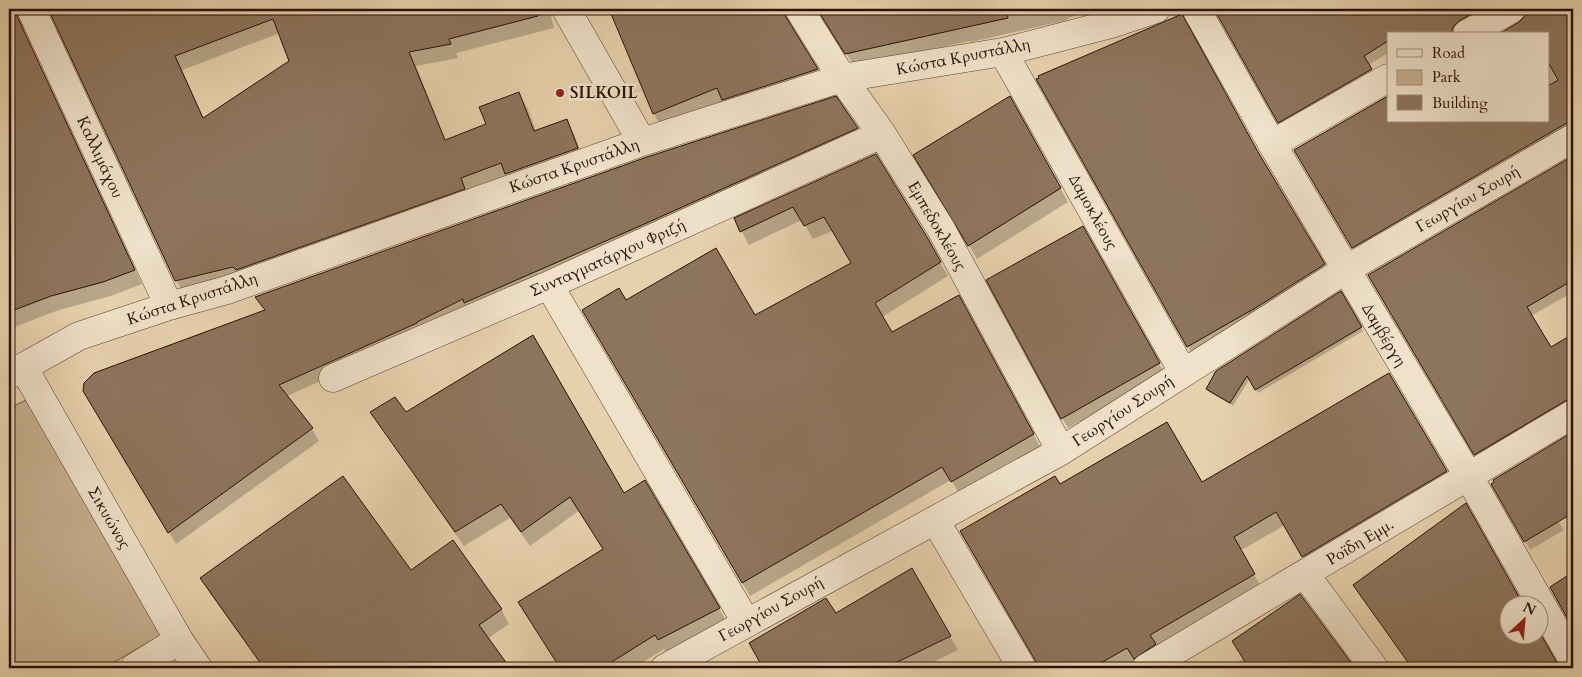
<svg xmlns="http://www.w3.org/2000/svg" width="1582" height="677" font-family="Cardo,serif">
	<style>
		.green { fill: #c7b090; stroke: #79604a }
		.shadow { fill: #0003; fill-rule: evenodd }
		.building { fill: #8d745c; stroke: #2b1005; fill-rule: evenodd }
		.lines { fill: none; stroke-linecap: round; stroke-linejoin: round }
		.minor-casing { stroke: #5a402f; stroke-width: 29 }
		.minor { stroke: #efe1ca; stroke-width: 28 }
		.poi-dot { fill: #8f2418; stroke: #efe1ca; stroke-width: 2 }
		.labels { text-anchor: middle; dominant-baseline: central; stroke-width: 5; stroke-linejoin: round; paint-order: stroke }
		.street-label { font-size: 16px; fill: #2b1005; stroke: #efe1ca }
		.poi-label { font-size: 16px; font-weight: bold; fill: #2b1005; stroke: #efe1ca; text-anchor: start }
	</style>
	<rect width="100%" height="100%" fill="#e7d1ad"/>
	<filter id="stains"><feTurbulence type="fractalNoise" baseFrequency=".004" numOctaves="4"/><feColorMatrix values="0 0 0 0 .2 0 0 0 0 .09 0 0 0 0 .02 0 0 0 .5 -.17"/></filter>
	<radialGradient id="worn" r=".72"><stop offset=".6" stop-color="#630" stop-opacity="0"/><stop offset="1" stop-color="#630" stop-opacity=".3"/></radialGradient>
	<path class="green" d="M26 400 31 402 166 632 104 668H9V408Z"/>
	<path class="shadow" d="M9 9H32L23 23 24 31 142 284 111 296 59 310 9 329Z
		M46 9H549L554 28 456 53 458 58 416 66 446 141 488 125 519 94 527 107 536 131 566 120 574 134 585 162 184 294 176 280 49 10ZM280 33 291 62 204 119 182 70Z
		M610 9H797L792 14 790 24 792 29 824 82 730 112 724 101 661 127 654 114Z
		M816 9H1076L1075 16 1068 18V20L971 42 970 41 854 66 821 14Z
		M1215 9H1500L1459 34H1388V53L1368 65 1376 78 1284 131Z
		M1528 9H1571L1573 13V132L1358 256 1295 150 1388 97V121H1548V34L1525 18Z
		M1038 80 1261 159 1330 275 1194 357Z
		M1009 97 1068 202 977 259 915 155Z
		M857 129 863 140 287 396 312 429 319 441 176 544 85 391 265 311 257 297Z
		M875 155 948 276 882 317 891 334 966 310 1041 448 960 495 951 480 750 596 584 310 626 302 754 316 852 264 832 231 813 239 802 220 749 245 735 219Z
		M1573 157V292L1531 316 1550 348 1573 335V408L1480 463 1369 275Z
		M1083 228 1165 374 1068 428 1062 418Z
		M1340 293 1363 331 1258 393 1250 378 1233 406 1209 392 1207 389Z
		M1389 375 1454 485 1311 569 1285 525 1240 551 1262 588 1145 668H1040L1039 666 1059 486 1201 484Z
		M405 414 624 495 645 482 727 622 668 654 664 649 633 668H561L528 616 604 549 580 510 530 546 510 518 464 546 380 426Z
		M1573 433V500L1564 506 1557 519 1564 530 1530 550 1493 484 1496 482 1495 480Z
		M1465 505 1522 604H1510V634H1539L1558 668H1412L1355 586Z
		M912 570 958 650 921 668H764L751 643 836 615Z
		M410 572 501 609 509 624 487 639 508 668H264L210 593 202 579Z
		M1573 573V626L1551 588Z
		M1300 596 1353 668H1228L1244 658Z"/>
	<path class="building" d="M9 9H16L17 16 135 270 103 282 51 296 9 312Z
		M48 9H537L538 16 449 39 451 44 409 52 445 140 486 124 479 107 519 92 534 131 567 119 578 148 505 174 501 163 461 178 465 189 236 270 233 267 175 281ZM273 19 289 61 203 118 175 56Z
		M609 9H784L786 17 818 69 722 100 717 88 653 114Z
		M817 9H1007L1008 18 845 54Z
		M1214 9H1480L1459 21 1453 27 1451 34H1388V41L1364 56 1372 69 1278 123Z
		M1527 9H1573V122L1565 124 1352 248 1294 150 1388 96V121H1548V86L1558 80 1548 62V34H1499L1519 22 1525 16Z
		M1182 14 1258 152 1325 264 1249 312 1250 311 1187 347 1036 79 1039 78 1038 76Z
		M836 96 858 128 640 226 464 303 463 299 417 322V323L279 385 313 428 168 533 83 391 84 383 94 373 265 310 255 297 647 157Z
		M1010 96 1061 188 968 246 913 155Z
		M876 154 927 237 941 262 875 303 892 332 959 295 1034 434 951 482 942 467 742 583 582 310 619 288 626 300 716 248 755 315 851 263 824 217 804 226 793 207 740 232 734 218Z
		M1573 156V280L1527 307 1551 347 1573 334V398L1565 401 1474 455 1368 275Z
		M1083 226 1160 363 1061 419 986 280Z
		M1341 291 1362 327 1255 390 1247 376 1230 403 1206 389 1216 371Z
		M533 335 624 493 645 480 720 608 658 640 655 635 602 668H560L518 602 603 549 570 497 521 532 501 504 455 532 370 412 395 397 406 412Z
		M1389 373 1447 471 1302 557 1276 512 1234 537 1255 574 1150 635 1156 644 1134 659 1127 648 1092 668H1038L1035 660 960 531 1055 476 1060 484 1167 422 1202 482Z
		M1573 432V513L1524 542 1491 484 1494 482 1493 480Z
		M343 476 411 570 453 540 502 609 479 625 510 668H264L200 578Z
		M1466 503 1523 604H1510V634H1540V633L1560 668H1412L1353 585Z
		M912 568 951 636 885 668H763L749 643 826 598 836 613Z
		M1573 572V629L1550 587Z
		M1300 594 1355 668H1249L1232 641Z"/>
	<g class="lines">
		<g class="minor-casing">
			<path id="minor" d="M31 9 169 306
				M566 9 642 142
				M799 9 842 78 882 134 941 229 1061 451
				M1196 9 1272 144 1469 477 1573 660
				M1467 34 1511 9
				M1003 52 1183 372
				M1272 144 1388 78
				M549 285 746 622
				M23 367 179 640 198 668
				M9 375 79 336 169 306 227 290 642 142 842 78 1003 52 1111 24 1156 9
				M333 378 549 285 882 134
				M935 520 1022 668
				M1305 574 1374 668
				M134 668 179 640
				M665 668 1061 451 1345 270 1573 138
				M1146 668 1573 414"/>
		</g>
		<use href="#minor" class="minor"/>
	</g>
	<circle class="poi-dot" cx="560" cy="93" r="5"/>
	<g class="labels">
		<g class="street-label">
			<text transform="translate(963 57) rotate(-11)">Κώστα Κρυστάλλη</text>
			<text transform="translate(100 157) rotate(65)">Καλλιμάχου</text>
			<text transform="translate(574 166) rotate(-19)">Κώστα Κρυστάλλη</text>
			<text transform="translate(1468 199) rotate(-30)">Γεωργίου Σουρή</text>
			<text transform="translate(1093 212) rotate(61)">Δαμοκλέους</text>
			<text transform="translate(937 226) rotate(60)">Εμπεδοκλέους</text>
			<text transform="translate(608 258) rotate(-24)">Συνταγματάρχου Φριζή</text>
			<text transform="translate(192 299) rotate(-18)">Κώστα Κρυστάλλη</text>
			<text transform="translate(1384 335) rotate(59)">Δαμβέργη</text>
			<text transform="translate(1123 411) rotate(-33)">Γεωργίου Σουρή</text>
			<text transform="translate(109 518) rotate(60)">Σικυώνος</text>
			<text transform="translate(1360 542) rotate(-31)">Ροϊδη Εμμ.</text>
			<text transform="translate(771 609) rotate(-29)">Γεωργίου Σουρή</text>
		</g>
		<g class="poi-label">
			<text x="570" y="93">SILKOIL</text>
		</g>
	</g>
	<rect width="1582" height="677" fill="none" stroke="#e7d1ad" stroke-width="30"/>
	<rect x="10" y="10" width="1562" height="657" fill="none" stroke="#2b1005" stroke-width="2.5"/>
	<rect x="15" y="15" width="1552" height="647" fill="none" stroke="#2b1005"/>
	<rect x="1387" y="32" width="162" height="90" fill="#efe1ca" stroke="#a18d7b"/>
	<rect x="1397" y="49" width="25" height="8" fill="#efe1ca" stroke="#a18d7b"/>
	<text x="1432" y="58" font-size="15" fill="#2b1005">Road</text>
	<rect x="1397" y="70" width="25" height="15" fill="#c7b090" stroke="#a18d7b"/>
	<text x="1432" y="82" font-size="15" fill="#2b1005">Park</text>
	<rect x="1397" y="95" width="25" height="15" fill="#8d745c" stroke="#a18d7b"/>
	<text x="1432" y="108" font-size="15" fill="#2b1005">Building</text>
	<g transform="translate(1524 620) rotate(26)"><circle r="24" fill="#efe1ca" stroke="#a18d7b"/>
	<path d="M0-4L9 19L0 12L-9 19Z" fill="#8f2418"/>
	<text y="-8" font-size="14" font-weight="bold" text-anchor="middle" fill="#2b1005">N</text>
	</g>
	<rect width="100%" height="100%" filter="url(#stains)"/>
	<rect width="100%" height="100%" fill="url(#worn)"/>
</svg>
